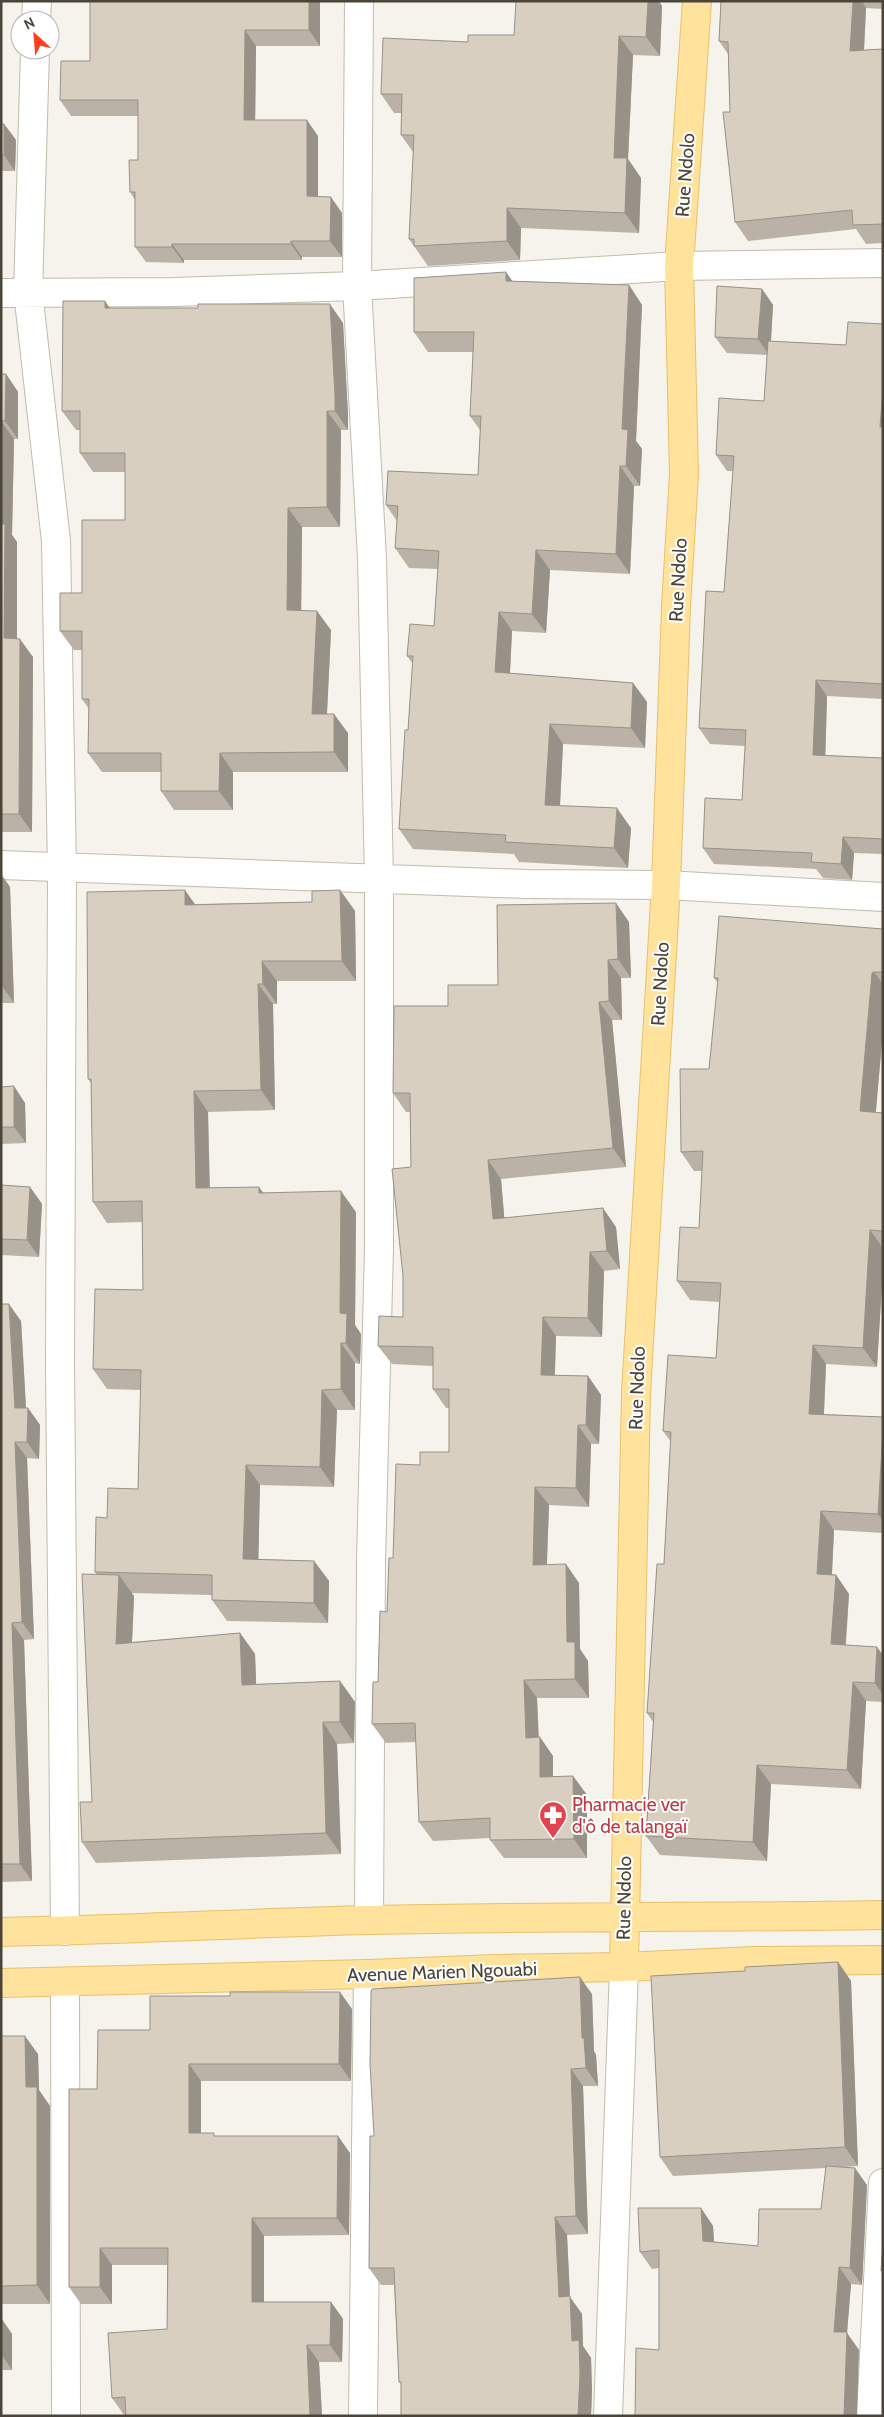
<svg xmlns="http://www.w3.org/2000/svg" width="884" height="2417" font-family="Cabin,sans-serif">
	<style>
		.lines { fill: none; stroke-linecap: round; stroke-linejoin: round }
		.minor-casing { stroke: #c2bbae; stroke-width: 30 }
		.primary-casing { stroke: #e6c16a; stroke-width: 30 }
		.minor { stroke: #fff; stroke-width: 28 }
		.primary { stroke: #ffe39c; stroke-width: 28 }
		.wall { fill: #bab2a6 }
		.shaded-wall { fill: #979187 }
		.building { fill: #d8cfc1; stroke: #979187 }
		.labels { text-anchor: middle; dominant-baseline: central; stroke-width: 4; stroke-linejoin: round; paint-order: stroke }
		.street-label { font-size: 19px; fill: #4b4439; stroke: #fff }
		.health-label { font-size: 19px; fill: #be3a42; stroke: #fff; text-anchor: start }
	</style>
	<rect width="100%" height="100%" fill="#f6f3ec"/>
	<g class="lines">
		<g class="minor-casing">
			<path id="minor" d="M359 1 357 286 372 558 379 879V1247L371 1561 369 1920
				M36 20 37 1
				M35 50 28 292 56 541 62 868 60 1363 65 1931
				M1 293 173 292 357 286 679 266 883 263
				M1 865 527 884 666 885 883 897
				M65 1982 66 2416
				M363 2416 368 1974
				M608 2416 624 1967
				M871 2416 883 2183"/>
		</g>
		<g class="primary-casing">
			<path id="primary" d="M1 1932C124 1930 246 1923 369 1920 540 1916 711 1918 883 1915
				M624 1967 636 1393 666 885 676 607 684 474 679 266 697 1
				M1 1983 368 1974 496 1969 624 1967 754 1961 883 1960"/>
		</g>
		<use href="#minor" class="minor"/>
		<use href="#primary" class="primary"/>
	</g>
	<path class="wall" d="M320 1V46H256L255 120 318 136V196L342 213V257H302V260H184V263L146 262 135 247V200L130 192 138 160V116H71L60 100 90 61Z
		M721 1H883V9L866 8 864 50 883 49V243L866 244 856 229 748 241 735 222 730 112 728 54 719 41Z
		M662 6 660 56 633 55 628 159 641 178 639 233 521 228 520 260 428 266 409 239 413 152 401 135 402 113H394L381 94 468 42 514 35Z
		M1 124H4L16 140 15 171H1Z
		M513 281 629 285 642 305 636 441 642 449 640 486H634L630 574 550 570 546 633 512 631 510 673 633 683 647 702 645 748 563 744 560 806 631 828 628 868 519 862 514 854 413 849 399 829 408 730 413 664 407 656 434 626 438 569 409 568 395 548 397 521 386 505 478 475 480 430 470 416 473 352H428L414 332Z
		M762 289 773 305 771 341 846 345 883 324V699L827 696 825 755 883 758V854L854 853 852 880 823 878 816 869 714 864 703 848 742 800 745 746 710 744 699 728 724 592 733 471H727L716 455 764 401 767 355 727 353 715 337Z
		M110 308 343 323 348 415V430H341L340 527H302L301 610 331 630 327 714 348 733V772H233V810H174L161 791V772H102L88 753 89 709 82 699V650H74L60 631 125 520V472H93L80 453V430H76L62 411Z
		M1 374H6L18 392V439H14L12 535 17 542V639L33 657 32 832H1Z
		M1 874 10 887 14 1003H1Z
		M340 890 355 911 356 981H277V1004H273L275 1110 208 1112 210 1188 264 1193 356 1212 355 1325 361 1334 360 1364 355 1363V1410H337L334 1487 260 1485 258 1559 314 1561 329 1581 328 1623 227 1621 212 1600V1595L131 1593 134 1596 132 1642 240 1633 255 1654 256 1684 340 1681 355 1702 354 1743 337 1744 341 1854 96 1863 82 1842 92 1802 97 1575 95 1572 107 1518 138 1489 141 1390 107 1389 93 1369 143 1290 142 1222 107 1223 93 1202 91 1083 88 1079 195 904 312 902Z
		M629 922 631 978H621L622 1020H612L626 1167 501 1179 504 1217 616 1227 620 1269 604 1271 602 1337 556 1336 555 1375 588 1376 601 1395 599 1444H591L589 1507 549 1505 547 1565 579 1583 580 1649 588 1661 589 1698H537L539 1737 553 1756V1777L573 1776 587 1795V1858H504L490 1840V1838L433 1841 419 1822 416 1742 386 1743 372 1724 387 1612 393 1558 420 1465 449 1452V1408H446L433 1389V1366L392 1364 378 1346 403 1317 411 1167 410 1112H406L393 1093 448 1006 498 985Z
		M883 929V1030L876 1112 883 1113V1266L877 1367 826 1364 824 1414 883 1417V1533L834 1530 832 1574 836 1575 849 1594 846 1645 883 1655V1702L866 1701 861 1789 771 1784 767 1861 660 1855 646 1836 653 1722 647 1713 664 1564 671 1442 663 1431 716 1358 719 1302 690 1300 677 1281 699 1228 702 1171H694L681 1152 709 1069 718 983 714 978Z
		M1 1087 25 1103 26 1143 1 1144Z
		M1 1185 30 1187 42 1204 39 1257 1 1255Z
		M1 1304 21 1321 26 1408H28L40 1425 39 1459 27 1458 34 1639 24 1640 32 1881 1 1882Z
		M838 1962 851 1981 858 2166 844 2167 867 2185 862 2285 851 2284 847 2333 859 2350H659V2268L652 2269 640 2252 701 2208 713 2226 714 2242 758 2246 821 2209 826 2168 673 2176 660 2157 745 1971Z
		M592 1994 594 2051 596 2055 598 2086H583L588 2234 567 2235 570 2297 582 2314 583 2346 591 2358 592 2391 591 2416H401V2384L399 2382 394 2285H381L369 2268 374 2136Z
		M352 2009 351 2081H201V2133L216 2136 350 2153 349 2235 264 2236V2302H331L343 2319 342 2362H319L322 2416 124 2415 112 2398 167 2329V2265H112V2304H81L69 2287 97 2089 150 2030Z
		M1 2036 38 2054 39 2090 50 2106V2304H1Z
		M1 2318 12 2334V2370H1Z"/>
	<path class="shaded-wall" d="M309 1H320V46L309 30Z
		M648 1H659L662 6 660 56 646 37Z
		M853 1H862L866 8 863 69 850 51Z
		M245 30 256 46 255 136 244 120Z
		M619 36 633 55 628 159 641 178 639 233 625 213 614 158Z
		M307 120 318 136V212L307 196Z
		M4 124 16 140 15 171 4 155Z
		M331 197 342 213V257L330 241Z
		M507 208 521 228 520 260 507 241Z
		M291 241 302 257V260L291 244Z
		M172 244 184 260V263L172 247Z
		M506 272 520 292 506 281Z
		M629 285 642 305 636 441 642 449 640 486 626 466 622 429Z
		M762 289 773 305 770 356 758 339Z
		M105 301 118 320 105 308Z
		M330 304 343 323 348 415V430L335 411Z
		M6 374 18 392V439L5 421Z
		M883 389V430L880 427Z
		M327 411 341 430 340 527 327 507Z
		M1 421 14 439 12 535 17 542V656L4 638 1 527Z
		M620 466 634 486 630 574 616 554Z
		M288 508 302 527 301 629 287 610Z
		M536 550 550 570 546 633 532 614Z
		M317 611 331 630 326 733 312 714Z
		M499 612 512 631 509 691 495 672Z
		M20 639 33 657 32 832 19 814Z
		M816 680 827 696 825 771 813 755Z
		M633 683 647 702 645 748 631 728Z
		M334 714 348 733V772L334 752Z
		M550 724 563 744 559 824 545 805Z
		M220 753 233 772V810L219 791Z
		M617 808 631 828 628 868 614 848Z
		M843 837 854 853 852 880 841 864Z
		M1 874 10 887 14 1003 2 986 1 951Z
		M185 890 199 910 185 905Z
		M340 890 355 911 356 981 342 961Z
		M616 903 629 922 631 978 618 959Z
		M608 960 621 978 622 1020 609 1001Z
		M262 961 277 981V1004L263 984Z
		M874 972 883 984V1030L874 1131 860 1111 872 973Z
		M258 984 273 1004 275 1110 261 1090Z
		M599 1002 612 1020 626 1167 613 1148Z
		M14 1086 25 1103 26 1143 14 1127Z
		M194 1091 208 1112 210 1209 196 1188Z
		M488 1160 501 1179 506 1237 493 1219Z
		M30 1187 42 1204 39 1257 27 1240Z
		M259 1187 274 1207 259 1193Z
		M341 1191 356 1212 355 1325 361 1334 360 1364 346 1343 340 1313Z
		M603 1208 616 1227 620 1269 607 1251Z
		M870 1230 883 1248V1266L877 1367 863 1348Z
		M590 1252 604 1271 602 1337 588 1318Z
		M9 1304 21 1321 27 1425 15 1408Z
		M543 1317 556 1336 554 1394 541 1375Z
		M341 1343 355 1363V1410L341 1389Z
		M813 1345 826 1364 823 1433 809 1414Z
		M588 1376 601 1395 599 1444 586 1425Z
		M322 1390 337 1410 334 1487 320 1467Z
		M28 1408 40 1425 39 1459 27 1442Z
		M578 1425 591 1444 589 1507 576 1488Z
		M883 1430V1521L878 1514Z
		M15 1442 27 1458 34 1639 22 1622Z
		M246 1465 260 1485 258 1579 243 1559Z
		M535 1487 549 1505 546 1584 533 1565Z
		M821 1511 834 1530 831 1593 817 1574Z
		M314 1561 329 1581 328 1623 314 1603Z
		M566 1564 579 1583 580 1649 588 1661 589 1698 575 1679 567 1642Z
		M119 1575 134 1596 131 1665 116 1644Z
		M836 1575 849 1594 844 1663 831 1644Z
		M12 1623 24 1640 32 1881 20 1864Z
		M240 1633 255 1654 257 1706 242 1685Z
		M877 1647 883 1655V1695L875 1683Z
		M524 1680 537 1698 539 1757 526 1738Z
		M340 1681 355 1702 354 1743 340 1722Z
		M853 1682 866 1701 861 1789 847 1770Z
		M323 1722 337 1744 341 1854 326 1833Z
		M540 1737 553 1756V1796L540 1777Z
		M757 1765 771 1784 767 1861 753 1842Z
		M573 1776 587 1795V1858L574 1839Z
		M838 1962 851 1981 858 2166 845 2147Z
		M580 1977 592 1994 594 2051 596 2055 598 2086 586 2068 582 2038Z
		M340 1992 352 2009 351 2081 339 2064Z
		M25 2036 38 2054 39 2090 50 2106V2304L37 2285 26 2087Z
		M189 2064 201 2081V2151L189 2133Z
		M571 2069 583 2086 588 2234 576 2216Z
		M338 2136 350 2153 349 2235 337 2218Z
		M855 2168 867 2185 862 2285 850 2268Z
		M701 2208 713 2226 715 2259 703 2241Z
		M555 2217 567 2235 570 2297 582 2314 583 2346 591 2358 592 2391 591 2416H578L572 2341 559 2297Z
		M252 2218 264 2236V2319L252 2302Z
		M100 2248 112 2265V2304L100 2287Z
		M839 2267 851 2284 847 2333 859 2350 857 2416H844L834 2332Z
		M331 2302 343 2319 342 2362 330 2345Z
		M1 2318 12 2334V2370L1 2354Z
		M307 2345 319 2362 322 2416H310Z"/>
	<path class="building" d="M90 1H309V30H245L244 120H307V196L331 197 330 241H291V244H172V247H135V192H130L129 160H138V100H60L61 61H90Z
		M516 1H648L646 37 619 36 614 158H627L625 213 507 208V241L414 246V239H409L414 135H401L402 94H381L383 38 468 42V35H514Z
		M721 1H853L850 51 883 49V224L853 225 852 210 735 222 723 112H730L728 42 719 41Z
		M1 124H4V155H1Z
		M506 272V281L629 285 622 429 628 430 626 466H620L616 554 536 550 532 614 499 612 495 672 633 683 631 728 550 724 545 805 617 808 614 848 505 842 506 835 399 829 405 730H408L413 656H407L410 624 434 626 439 551 395 548 398 506 386 505 388 471 478 475 481 416H470L474 332H414V278Z
		M717 286 762 289 758 339 715 337Z
		M63 301H105V308H198V304H330L335 396V411H327V507L288 508 287 610 317 611 312 714H334V752L220 753 219 791H161V753H88L89 699H82V631H60V593H82V520H125V453H80V411H62Z
		M848 322 883 324V389L880 427H883V684L816 680 813 755 883 758V839L843 837 841 864 811 862 812 853 703 848 705 798 742 800 746 730 699 728 706 591 724 592 734 456 716 455 719 398 764 401 768 341 846 345Z
		M1 374H6L5 421H1V430Z
		M1 524H5L4 638 20 639 19 814H1Z
		M185 890V905L312 902V891L340 890 342 961H262L263 984H258L261 1090 194 1091 196 1188 259 1187V1193L341 1191 340 1313 347 1314 346 1343H341V1389L322 1390 320 1467 246 1465 243 1559 314 1561V1603L212 1600V1575L95 1572 96 1517 107 1518 108 1488 138 1489 141 1370 93 1369 95 1289 143 1290 142 1201 93 1202 91 1079H88L87 892Z
		M616 903 618 959 608 960 609 1001 599 1002 613 1148 488 1160 493 1219 603 1208 607 1251 590 1252 588 1318 543 1317 541 1375 588 1376 586 1425H578L576 1488 535 1487 533 1565 566 1564 567 1642H575V1679L524 1680 526 1738 540 1737V1777L573 1776 574 1839 490 1840V1818L419 1822 415 1723 372 1724 373 1682H378L380 1611 387 1612 389 1558H393L396 1464 420 1465V1452H449V1389H433V1347L378 1346 379 1316 403 1317V1276L392 1169 411 1167 410 1093H393L394 1006H448V985H498L497 905Z
		M719 916 883 929V972H874L872 973 860 1111 883 1113V1231L870 1230 863 1348 813 1345 809 1414 883 1417V1430L878 1514 821 1511 817 1574 836 1575 831 1644 877 1647 875 1683 853 1682 847 1770 757 1765 753 1842 646 1836 654 1713H647L657 1564H664L671 1432 663 1431 668 1355 716 1358 721 1283 677 1281 680 1227 699 1228 703 1151 681 1152 680 1069H709L718 978H714Z
		M1 951 2 986H1Z
		M14 1086V1127H1V1087Z
		M1 1185 30 1187 27 1240 1 1239Z
		M1 1304H9L15 1408H28L27 1442H15L22 1622 12 1623 20 1864H1Z
		M82 1574 119 1575 116 1644 240 1633 242 1685 340 1681V1722H323L326 1833 82 1842 80 1802H92Z
		M838 1962 845 2147 660 2157 651 1976 745 1971V1967Z
		M580 1977 582 2038H584L586 2068 571 2069 576 2216 555 2217 559 2297 570 2296 572 2341 579 2340 580 2374 578 2416H401V2382H399L394 2268H369L370 2136H374L370 2064 371 1992 372 1989Z
		M230 1992H340L339 2064H189V2133H214V2136H338L337 2218H252V2302H331L330 2345H307L310 2416H126L125 2397 112 2398 108 2333 167 2329 168 2248H100V2287H69V2089H97L98 2030H150V1996H230Z
		M1 2036H25L26 2087H37V2285L1 2286Z
		M826 2166 855 2168 850 2268 839 2267 834 2332H847L844 2416H635L636 2348 659 2350V2250L640 2252 638 2208H701L703 2241 758 2246 759 2209H821Z
		M883 2240V2271H881Z"/>
	<defs>
		<g id="pharmacy-pin" transform="scale(1.4375)"><path d="M0 17L-7.5 6A9.5 9.5 0 1 1 7.5 6Z" fill="#e0444e" stroke="#fff"/><path d="M-2-6h4v4h4v4h-4v4h-4v-4h-4v-4h4Z" fill="#fff"/></g>
	</defs>
	<g fill-rule="evenodd">
		<use href="#pharmacy-pin" x="553" y="1815"/>
	</g>
	<g class="labels">
		<g class="street-label">
			<text transform="translate(685 175) rotate(-86)">Rue Ndolo</text>
			<text transform="translate(678 580) rotate(-87)">Rue Ndolo</text>
			<text transform="translate(660 984) rotate(-87)">Rue Ndolo</text>
			<text transform="translate(637 1388) rotate(-88)">Rue Ndolo</text>
			<text transform="translate(624 1898) rotate(-89)">Rue Ndolo</text>
			<text transform="translate(442 1972) rotate(-2)">Avenue Marien Ngouabi</text>
		</g>
		<g class="health-label">
			<text x="572" y="1804">Pharmacie ver<tspan x="572" dy="22">d'ô de talangaï</tspan></text>
		</g>
	</g>
	<rect width="884" height="2417" fill="none" stroke="#4b4439" stroke-width="5"/>
	<g transform="translate(35 35) rotate(334)"><circle r="24" fill="#ffffff" stroke="#b7b4b0"/>
	<path d="M0-4L9 19L0 12L-9 19Z" fill="#fc3f1d"/>
	<text y="-8" font-size="14" font-weight="bold" text-anchor="middle" fill="#4b4439">N</text>
	</g>
</svg>
